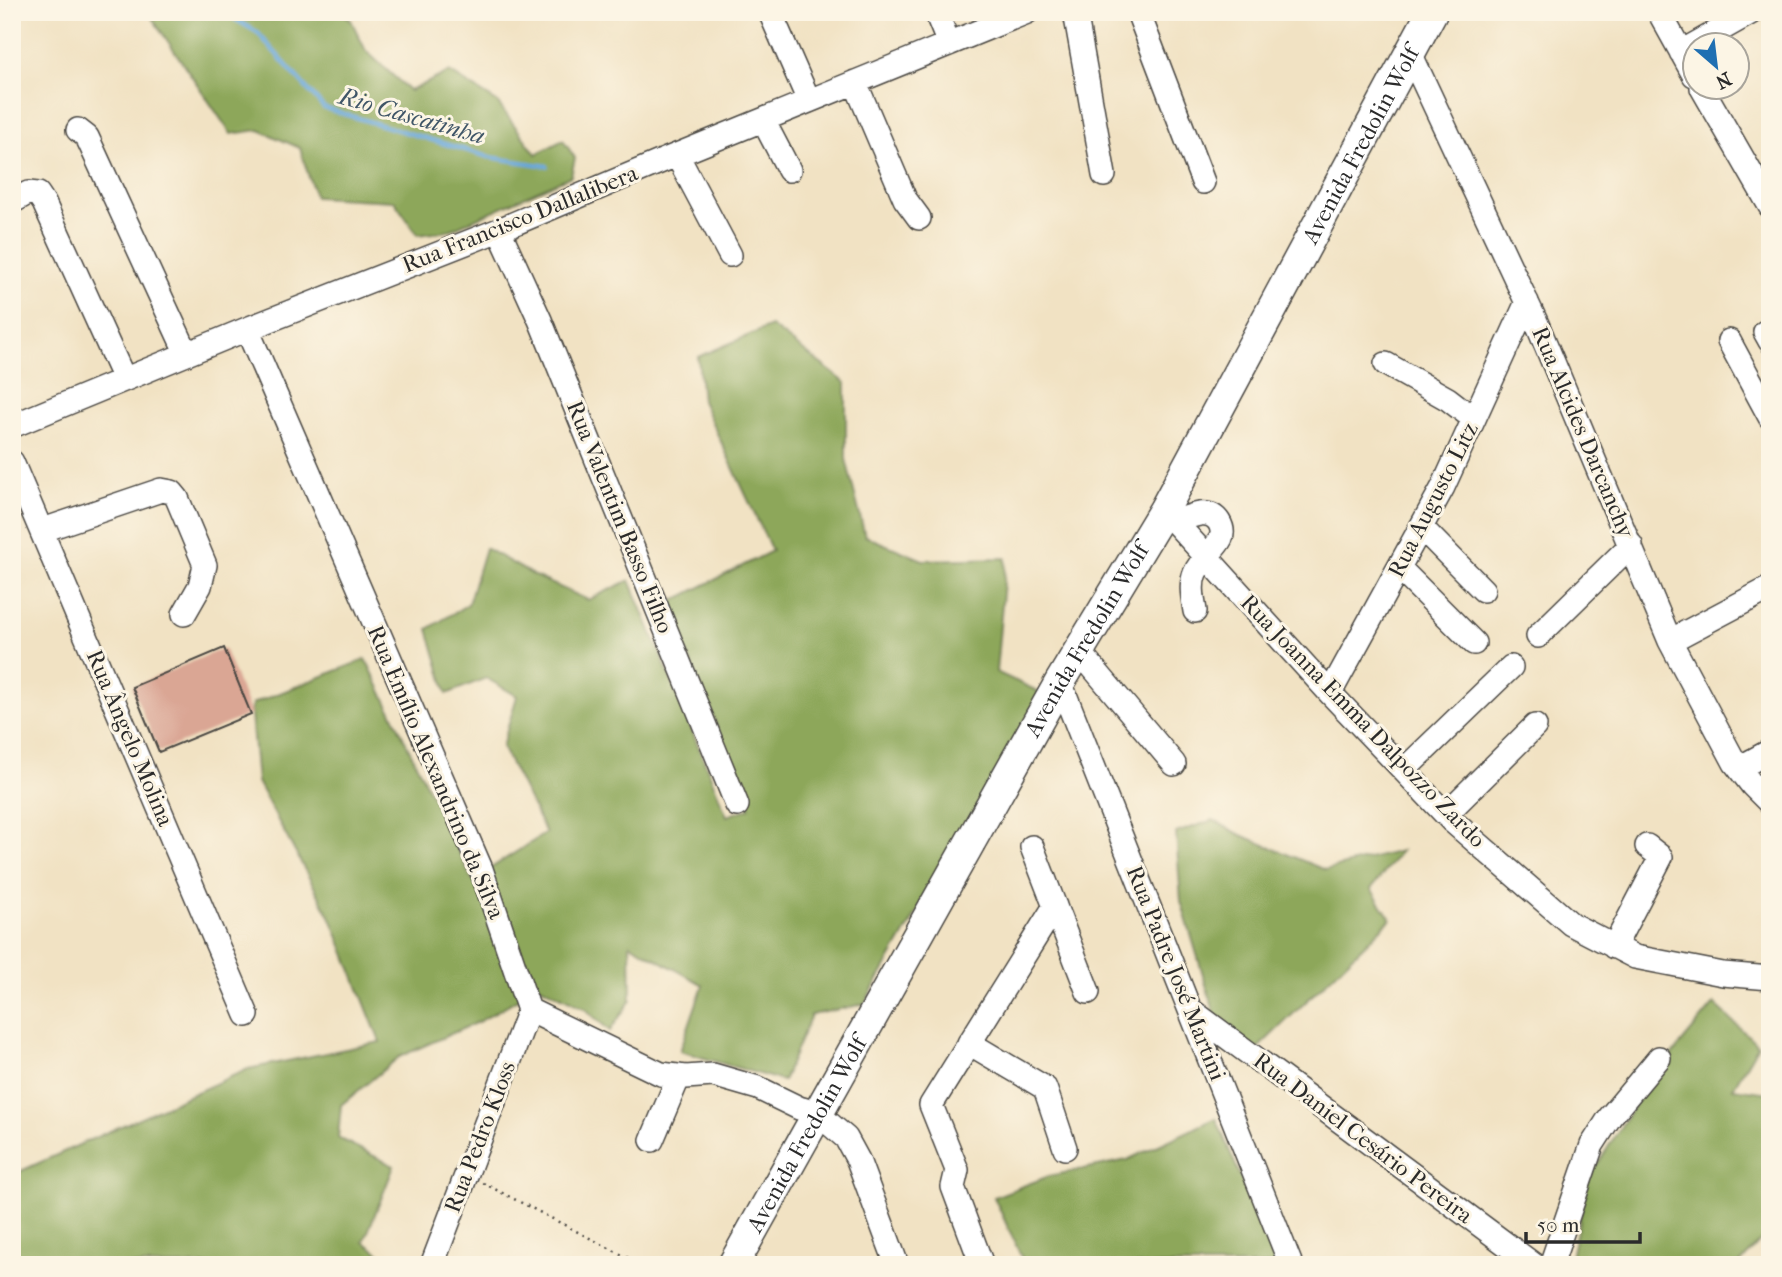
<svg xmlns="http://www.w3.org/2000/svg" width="1782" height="1277" font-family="'IM FELL French Canon',serif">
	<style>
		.forest { fill: #8da75a; stroke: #5c6942; stroke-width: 2 }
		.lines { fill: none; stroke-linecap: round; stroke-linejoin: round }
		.stream { stroke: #68a7da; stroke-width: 4.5 }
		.building { fill: #daa694 }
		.minor-casing { stroke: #494642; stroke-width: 26 }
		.major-casing { stroke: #494642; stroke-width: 33 }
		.path { stroke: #494642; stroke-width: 2.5; stroke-dasharray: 2 5; stroke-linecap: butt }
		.minor { stroke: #fff; stroke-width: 23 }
		.major { stroke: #fff; stroke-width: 30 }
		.labels { text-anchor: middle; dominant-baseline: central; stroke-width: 6; stroke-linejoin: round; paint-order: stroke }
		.street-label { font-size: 23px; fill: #2b2b2b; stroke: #fcf5e5 }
		.water-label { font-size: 24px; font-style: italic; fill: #405668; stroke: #fcf5e5 }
	</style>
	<rect width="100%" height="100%" fill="#fcf5e5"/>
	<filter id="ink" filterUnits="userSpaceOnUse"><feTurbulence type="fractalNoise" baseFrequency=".0143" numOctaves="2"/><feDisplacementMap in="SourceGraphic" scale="14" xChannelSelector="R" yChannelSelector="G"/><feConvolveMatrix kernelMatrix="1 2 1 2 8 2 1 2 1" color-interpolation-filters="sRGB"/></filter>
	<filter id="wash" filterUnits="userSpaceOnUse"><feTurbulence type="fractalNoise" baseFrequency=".00686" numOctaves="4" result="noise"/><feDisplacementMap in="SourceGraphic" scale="28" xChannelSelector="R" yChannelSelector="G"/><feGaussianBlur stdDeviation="1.57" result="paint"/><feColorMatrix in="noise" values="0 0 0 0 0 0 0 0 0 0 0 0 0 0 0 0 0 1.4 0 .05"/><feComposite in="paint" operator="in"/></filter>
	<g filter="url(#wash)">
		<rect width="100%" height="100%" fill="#f1e2c3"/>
		<path class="forest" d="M148 12H342L351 20 366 51 410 91 449 72 497 102 536 154 563 140 575 158 571 176 448 231 418 235 394 201 315 197 300 148 259 130 231 134Z
			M771 326 846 383V459L865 536 923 560 1006 558 996 672 1044 694 864 1004 811 1015 783 1081 680 1051 703 985 630 944 631 1000 610 1031 584 1008 540 986 480 1021 399 1057 341 1105 338 1138 394 1166 364 1242 396 1265H12V1175L248 1069 380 1042 331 918 257 782 251 714 252 704 366 659 472 880 546 833 502 747 517 696 486 678 447 694 428 629 468 604 485 548 537 577 588 600 630 580 727 816 750 808 667 604 772 551 702 401 698 357Z
			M1213 820 1239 834 1325 870 1401 851 1371 889 1391 919 1256 1050 1215 1015 1181 901 1176 833Z
			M1714 1004 1758 1045 1733 1088 1770 1093V1230L1739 1265H1569L1589 1178 1646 1086Z
			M1216 1118 1277 1265H1025L994 1197 1049 1176 1127 1160Z"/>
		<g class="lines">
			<path class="stream" d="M223 12 257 32 324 108 489 157 547 166"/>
		</g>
		<g id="blocks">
			<path class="building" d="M224 648 251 714 159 752 132 687Z"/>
		</g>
	</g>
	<g filter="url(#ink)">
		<use href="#blocks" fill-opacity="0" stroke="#494642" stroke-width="2"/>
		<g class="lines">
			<g class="minor-casing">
				<path id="minor" d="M770 12 809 101
					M936 12 949 44
					M1075 12 1104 175
					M1138 12 1203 182
					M1659 12 1694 75
					M1681 52 1752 12
					M1410 53 1537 324 1670 641 1735 763 1752 785 1770 803
					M855 82 905 199 919 218
					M1702 88 1770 206
					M763 120 789 170
					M78 130 87 137 187 354
					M677 155 730 255
					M12 202 28 193 38 194 44 203 124 379
					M499 230 540 320 737 805
					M247 329 481 869 529 1010 661 1074 686 1077 713 1075 758 1088 799 1108 817 1113 846 1138 858 1160 897 1265
					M1765 332 1770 341
					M1729 341 1770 417
					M1386 364 1448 399 1474 419
					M12 426 247 329 499 230 662 161 1027 12
					M12 462 247 1015
					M1164 510 1330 693 1452 821 1571 924 1635 957 1723 974 1770 978
					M1175 522C1189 517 1209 506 1219 522 1222 527 1223 533 1221 538 1215 550 1201 559 1195 573 1190 585 1193 598 1195 611
					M1421 527 1483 590
					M43 530 161 490 172 492 177 498 205 565 200 586 184 614
					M1399 568 1474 643
					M1538 636 1631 545
					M1670 641 1770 588
					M1079 651 1174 764
					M1060 682 1291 1265
					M1330 693 1443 487 1527 302
					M1739 768 1770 751
					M1404 770 1511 667
					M1446 814 1535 726
					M1032 847 1088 992
					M1614 947 1661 857 1647 846
					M1192 1011 1534 1265
					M969 1043 1045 1088 1065 1148
					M652 1140 679 1076
					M432 1265 529 1010
					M982 1265 953 1187 957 1170 931 1105 1055 906
					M1551 1265 1592 1145 1610 1117 1659 1058"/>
			</g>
			<g class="major-casing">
				<g id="major">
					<path id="s1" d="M733 1265 1060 682 1164 510 1432 12"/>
				</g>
			</g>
			<path class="path" d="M483 1183 642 1265"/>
			<use href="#minor" class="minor"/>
			<use href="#major" class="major"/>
		</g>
	</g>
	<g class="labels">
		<g class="street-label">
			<text stroke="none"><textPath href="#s1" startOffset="1284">Avenida Fredolin Wolf</textPath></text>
			<text transform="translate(520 219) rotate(-22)">Rua Francisco Dallalibera</text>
			<text transform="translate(1583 432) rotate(67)">Rua Alcides Darcanchy</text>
			<text transform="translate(1433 500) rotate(-63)">Rua Augusto Litz</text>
			<text transform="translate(620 517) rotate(68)">Rua Valentim Basso Filho</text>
			<text stroke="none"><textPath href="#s1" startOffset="718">Avenida Fredolin Wolf</textPath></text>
			<text transform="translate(1363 721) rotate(46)">Rua Joanna Emma Dalpozzo Zardo</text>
			<text transform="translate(130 738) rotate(67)">Rua Ângelo Molina</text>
			<text transform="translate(436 772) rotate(67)">Rua Emílio Alexandrino da Silva</text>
			<text transform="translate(1176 973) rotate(68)">Rua Padre José Martini</text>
			<text stroke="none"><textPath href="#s1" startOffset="150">Avenida Fredolin Wolf</textPath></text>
			<text transform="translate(480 1137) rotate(-69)">Rua Pedro Kloss</text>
			<text transform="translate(1363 1138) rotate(37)">Rua Daniel Cesário Pereira</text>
		</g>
		<g class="water-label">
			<text transform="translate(412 116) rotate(16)">Rio Cascatinha</text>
		</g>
	</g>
	<rect width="1782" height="1277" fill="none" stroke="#fcf5e5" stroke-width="42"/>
	<g transform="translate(1716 66) rotate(152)"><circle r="33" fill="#fcf5e5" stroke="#a8a49b" stroke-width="2"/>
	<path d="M0-5L12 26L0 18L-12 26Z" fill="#1f6fb2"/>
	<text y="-10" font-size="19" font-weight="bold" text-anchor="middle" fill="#2b2b2b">N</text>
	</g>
	<path d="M1526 1232v10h114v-10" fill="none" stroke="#2b2b2b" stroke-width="3.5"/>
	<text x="1537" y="1232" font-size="21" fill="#2b2b2b" stroke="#fcf5e5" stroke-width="5" paint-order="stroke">50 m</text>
</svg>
